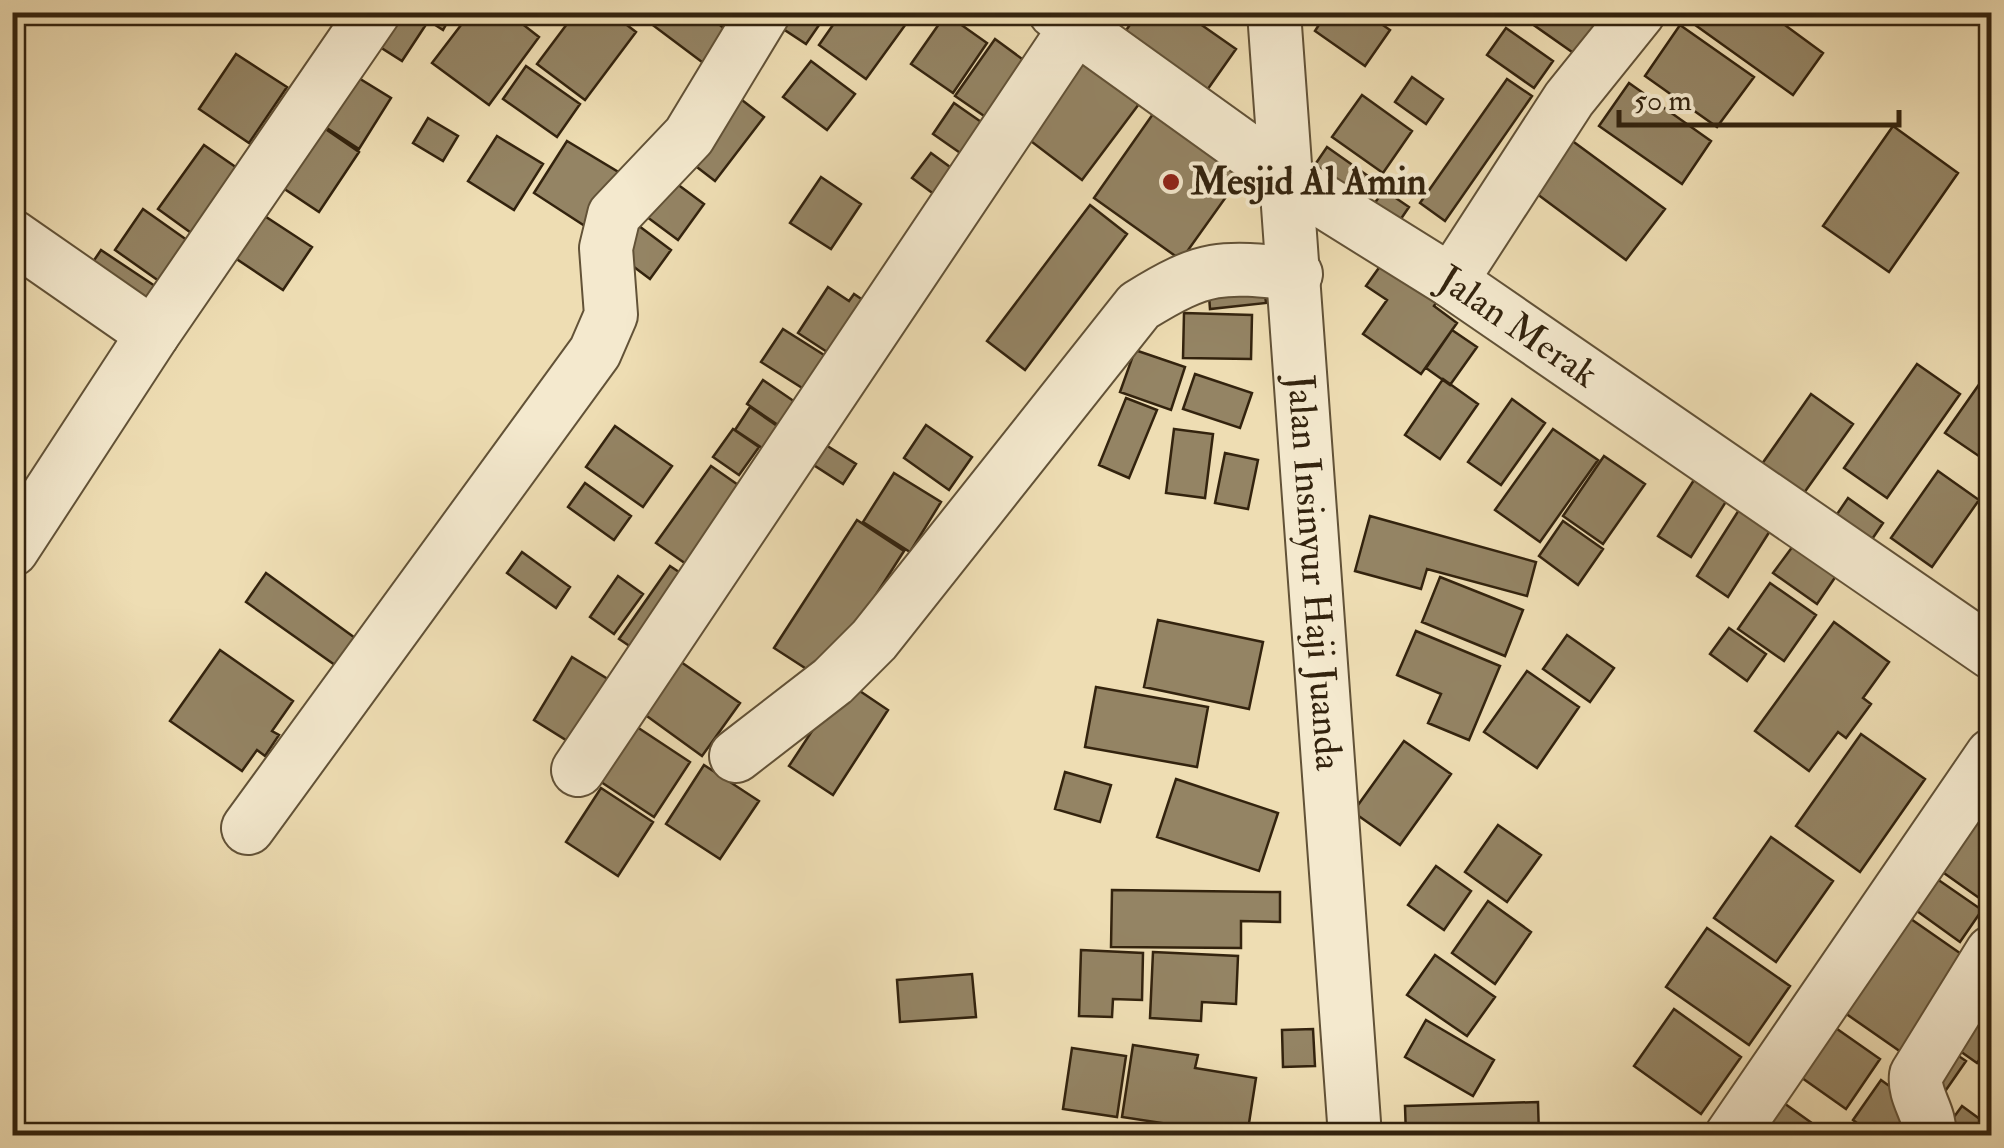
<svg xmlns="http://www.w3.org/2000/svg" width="2004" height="1148" font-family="'IM FELL Double Pica',serif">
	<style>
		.building { fill: #948464; stroke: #33230e; stroke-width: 2.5 }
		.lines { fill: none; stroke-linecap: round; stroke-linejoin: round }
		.minor-casing { stroke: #625237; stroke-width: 56 }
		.minor { stroke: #f4e9ce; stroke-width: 52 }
		.poi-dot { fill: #8f2418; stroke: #f4e9ce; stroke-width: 4 }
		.labels { text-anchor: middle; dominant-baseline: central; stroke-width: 8; stroke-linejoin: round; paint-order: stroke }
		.poi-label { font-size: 38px; font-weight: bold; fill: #33230e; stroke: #f4e9ce; text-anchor: start }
		.street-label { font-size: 38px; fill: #33230e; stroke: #f4e9ce }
	</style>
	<rect width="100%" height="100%" fill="#eeddb3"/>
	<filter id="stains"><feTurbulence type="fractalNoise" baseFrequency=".002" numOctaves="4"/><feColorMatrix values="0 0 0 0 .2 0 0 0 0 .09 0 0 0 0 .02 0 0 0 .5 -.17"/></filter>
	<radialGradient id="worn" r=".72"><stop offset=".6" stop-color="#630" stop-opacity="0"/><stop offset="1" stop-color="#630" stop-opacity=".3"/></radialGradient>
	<path class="building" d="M386 12H404L425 26 402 61 369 40Z
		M415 12H453L443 30Z
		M471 12H507L539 37 489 105 432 63Z
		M576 12H610L636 32 585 100 537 64Z
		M645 12H703L738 39 714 71 642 17Z
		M768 12H828L806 44 765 17Z
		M842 12H905L911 17 866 79 819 45Z
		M1139 12H1183L1236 49 1205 93 1122 36Z
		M1327 12H1364L1390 30 1365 66 1315 31Z
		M1533 12H1615L1582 59 1528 21Z
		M1677 12H1767L1823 53 1793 95Z
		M946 14 987 43 953 93 911 64Z
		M1680 25 1754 77 1717 127 1645 76Z
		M1506 28 1553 61 1534 88 1487 55Z
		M995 39 1029 64 990 120 955 96Z
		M1075 50 1142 100 1082 180 1015 129Z
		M236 54 287 87 249 143 199 109Z
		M811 61 855 94 827 130 783 97Z
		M526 66 580 104 557 137 503 99Z
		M344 69 391 98 359 149 313 119Z
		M1412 77 1443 99 1426 124 1395 102Z
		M1507 79 1532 96 1445 221 1420 203Z
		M1629 83 1711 141 1682 184 1599 126Z
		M729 90 764 117 715 181 680 154Z
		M1362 95 1412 131 1383 173 1332 137Z
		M954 103 997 133 976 164 933 134Z
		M1160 104 1248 166 1181 260 1094 198Z
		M308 117 359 152 319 212 283 188Z
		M428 118 458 136 443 161 413 143Z
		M1893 126 1958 173 1889 272 1823 226Z
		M497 136 543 164 514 210 468 181Z
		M1567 137 1665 209 1626 260 1529 188Z
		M567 141 625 176 591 230 534 193Z
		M204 145 240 170 194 235 158 209Z
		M1327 147 1378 183 1358 211 1308 175Z
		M931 153 961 175 942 200 912 178Z
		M665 175 704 204 678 240 639 211Z
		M821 177 861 204 831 249 790 223Z
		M1384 190 1409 207 1392 232 1367 214Z
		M1090 205 1127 234 1025 370 987 341Z
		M143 209 194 245 166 286 115 250Z
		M254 209 312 247 283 290 226 252Z
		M635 223 671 250 650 279 614 252Z
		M101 250 164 292 145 321 82 278Z
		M1388 255 1443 293 1434 306 1457 323 1421 374 1363 334 1387 300 1366 286Z
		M1263 276 1266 303 1210 309 1208 282Z
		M828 287 849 301 854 294 879 311 844 363 798 333Z
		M1184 313 1252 315 1251 359 1183 358Z
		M783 329 843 367 807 391 761 362Z
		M1452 330 1477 347 1450 385 1426 368Z
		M1135 350 1185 367 1171 410 1120 392Z
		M1917 364 1960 394 1887 498 1844 468Z
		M1992 366V465L1945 433Z
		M1195 374 1252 393 1240 428 1183 409Z
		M1443 379 1478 404 1440 459 1405 435Z
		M763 380 798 404 781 427 747 404Z
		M1811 394 1853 424 1799 500 1757 471Z
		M1126 398 1157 410 1129 478 1099 465Z
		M1512 399 1545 423 1501 485 1468 462Z
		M750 407 783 430 768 452 735 430Z
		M926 425 972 457 949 490 904 458Z
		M615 426 672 466 643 507 586 467Z
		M733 429 759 447 739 475 713 457Z
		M1174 429 1213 434 1205 498 1166 493Z
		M1553 429 1598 460 1540 542 1495 510Z
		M821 442 856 464 843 484 809 462Z
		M1225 453 1258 460 1248 509 1215 503Z
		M1604 456 1645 484 1603 544 1563 516Z
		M711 466 754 496 699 573 656 543Z
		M1938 471 1979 500 1932 567 1891 538Z
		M894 473 941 502 910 552 863 522Z
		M1694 480 1727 500 1691 557 1658 536Z
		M585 483 631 516 614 540 568 507Z
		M1848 498 1883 523 1864 551 1829 526Z
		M1744 502 1775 523 1728 597 1697 576Z
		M1370 516 1536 562 1527 596 1427 569 1421 589 1355 571Z
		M857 520 904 551 822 679 774 648Z
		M1563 521 1603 549 1578 585 1539 556Z
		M1793 546 1836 576 1817 604 1773 573Z
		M522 552 570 587 556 608 507 573Z
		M670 566 691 580 640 653 619 639Z
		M266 573 362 643 342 670 246 602Z
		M618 576 643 594 614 634 590 617Z
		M1440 577 1523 610 1505 656 1422 622Z
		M1770 583 1816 615 1784 661 1738 629Z
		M1158 620 1263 642 1249 709 1144 687Z
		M1834 622 1889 662 1863 698 1871 704 1846 738 1838 732 1809 771 1755 731Z
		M1729 628 1766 654 1747 681 1710 654Z
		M1416 631 1500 666 1469 740 1428 723 1441 694 1397 675Z
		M1567 635 1614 668 1590 702 1543 669Z
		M220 650 293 701 272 731 279 735 265 756 257 750 242 771 170 721Z
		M572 657 624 689 585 752 534 720Z
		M681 662 740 703 702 756 644 714Z
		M1527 671 1579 707 1537 768 1484 732Z
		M845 681 888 710 833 795 789 766Z
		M1096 687 1208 707 1197 767 1085 747Z
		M637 727 690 762 654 817 601 782Z
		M1861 734 1925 779 1860 872 1796 826Z
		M1404 741 1451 774 1400 845 1353 812Z
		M704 765 759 801 720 859 666 824Z
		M1065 772 1111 785 1100 822 1055 809Z
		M1176 779 1278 813 1259 871 1157 837Z
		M1992 784V886L1982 900 1934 866Z
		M601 788 653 822 618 876 566 842Z
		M1498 825 1541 855 1507 902 1465 872Z
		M1771 837 1833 881 1776 962 1714 918Z
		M1436 866 1471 891 1444 930 1408 905Z
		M1924 870 1982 910 1960 942 1903 901Z
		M1112 890 1280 892V922L1241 921V948L1111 947Z
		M1488 901 1531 932 1495 984 1452 953Z
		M1898 910 1967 958 1901 1052 1832 1004Z
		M1707 928 1790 986 1749 1045 1666 987Z
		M1081 950 1143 953 1142 1000 1113 999 1112 1017 1079 1016Z
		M1153 952 1238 956 1236 1004 1202 1002 1201 1021 1150 1018Z
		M1435 955 1495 997 1467 1036 1407 995Z
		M972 974 976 1017 900 1022 897 980Z
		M1968 997 1992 1014V1042L1977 1063 1940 1037Z
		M1674 1009 1741 1057 1701 1114 1634 1066Z
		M1820 1017 1880 1059 1846 1109 1785 1066Z
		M1426 1020 1494 1060 1473 1096 1405 1057Z
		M1313 1029 1315 1066 1283 1067 1282 1030Z
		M1941 1044 1966 1061 1946 1090 1921 1072Z
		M1133 1045 1198 1055 1195 1068 1256 1078 1247 1136 1122 1117Z
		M1072 1048 1126 1056 1117 1117 1063 1109Z
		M1881 1080 1920 1108 1900 1136H1874L1853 1120Z
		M1781 1101 1830 1136H1757Z
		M1538 1102 1539 1136H1406L1405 1106Z
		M1962 1106 1992 1128V1136H1940Z"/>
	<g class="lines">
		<g class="minor-casing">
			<g id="minor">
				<path id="s1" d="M1055 12 1289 180 1451 281 1992 653"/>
				<path id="s2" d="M1274 12 1355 1136"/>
				<path d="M12 236 153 334"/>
				<path d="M1451 281 1569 99 1639 12"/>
				<path d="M12 550 153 334 374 12"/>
				<path d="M736 756 833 681 874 640 1139 306C1205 265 1221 266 1296 274"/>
				<path d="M578 770 1076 27"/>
				<path d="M248 828 595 352 611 315 606 248 614 215 689 136 764 12"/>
				<path d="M1731 1136 1992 755"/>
				<path d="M1929 1136C1932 1114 1913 1097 1916 1075L1992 952"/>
			</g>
		</g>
		<use href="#minor" class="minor"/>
	</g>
	<circle class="poi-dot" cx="1171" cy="182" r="10"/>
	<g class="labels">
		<g class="poi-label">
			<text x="1191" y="182">Mesjid Al Amin</text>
		</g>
		<g class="street-label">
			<text stroke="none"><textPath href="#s1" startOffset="560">Jalan Merak</textPath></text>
			<text stroke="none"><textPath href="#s2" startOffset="562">Jalan Insinyur Haji Juanda</textPath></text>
		</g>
	</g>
	<rect width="2004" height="1148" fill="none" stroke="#eeddb3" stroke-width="50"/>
	<rect x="15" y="15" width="1974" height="1118" fill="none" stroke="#33230e" stroke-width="5"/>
	<rect x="25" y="25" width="1954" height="1098" fill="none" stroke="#33230e" stroke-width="2.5"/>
	<path d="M1619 110v15h280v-15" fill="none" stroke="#33230e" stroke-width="5"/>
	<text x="1634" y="110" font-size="30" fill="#33230e" stroke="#f4e9ce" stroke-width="8" paint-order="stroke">50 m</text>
	<rect width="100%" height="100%" filter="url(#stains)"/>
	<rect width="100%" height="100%" fill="url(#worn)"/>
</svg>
